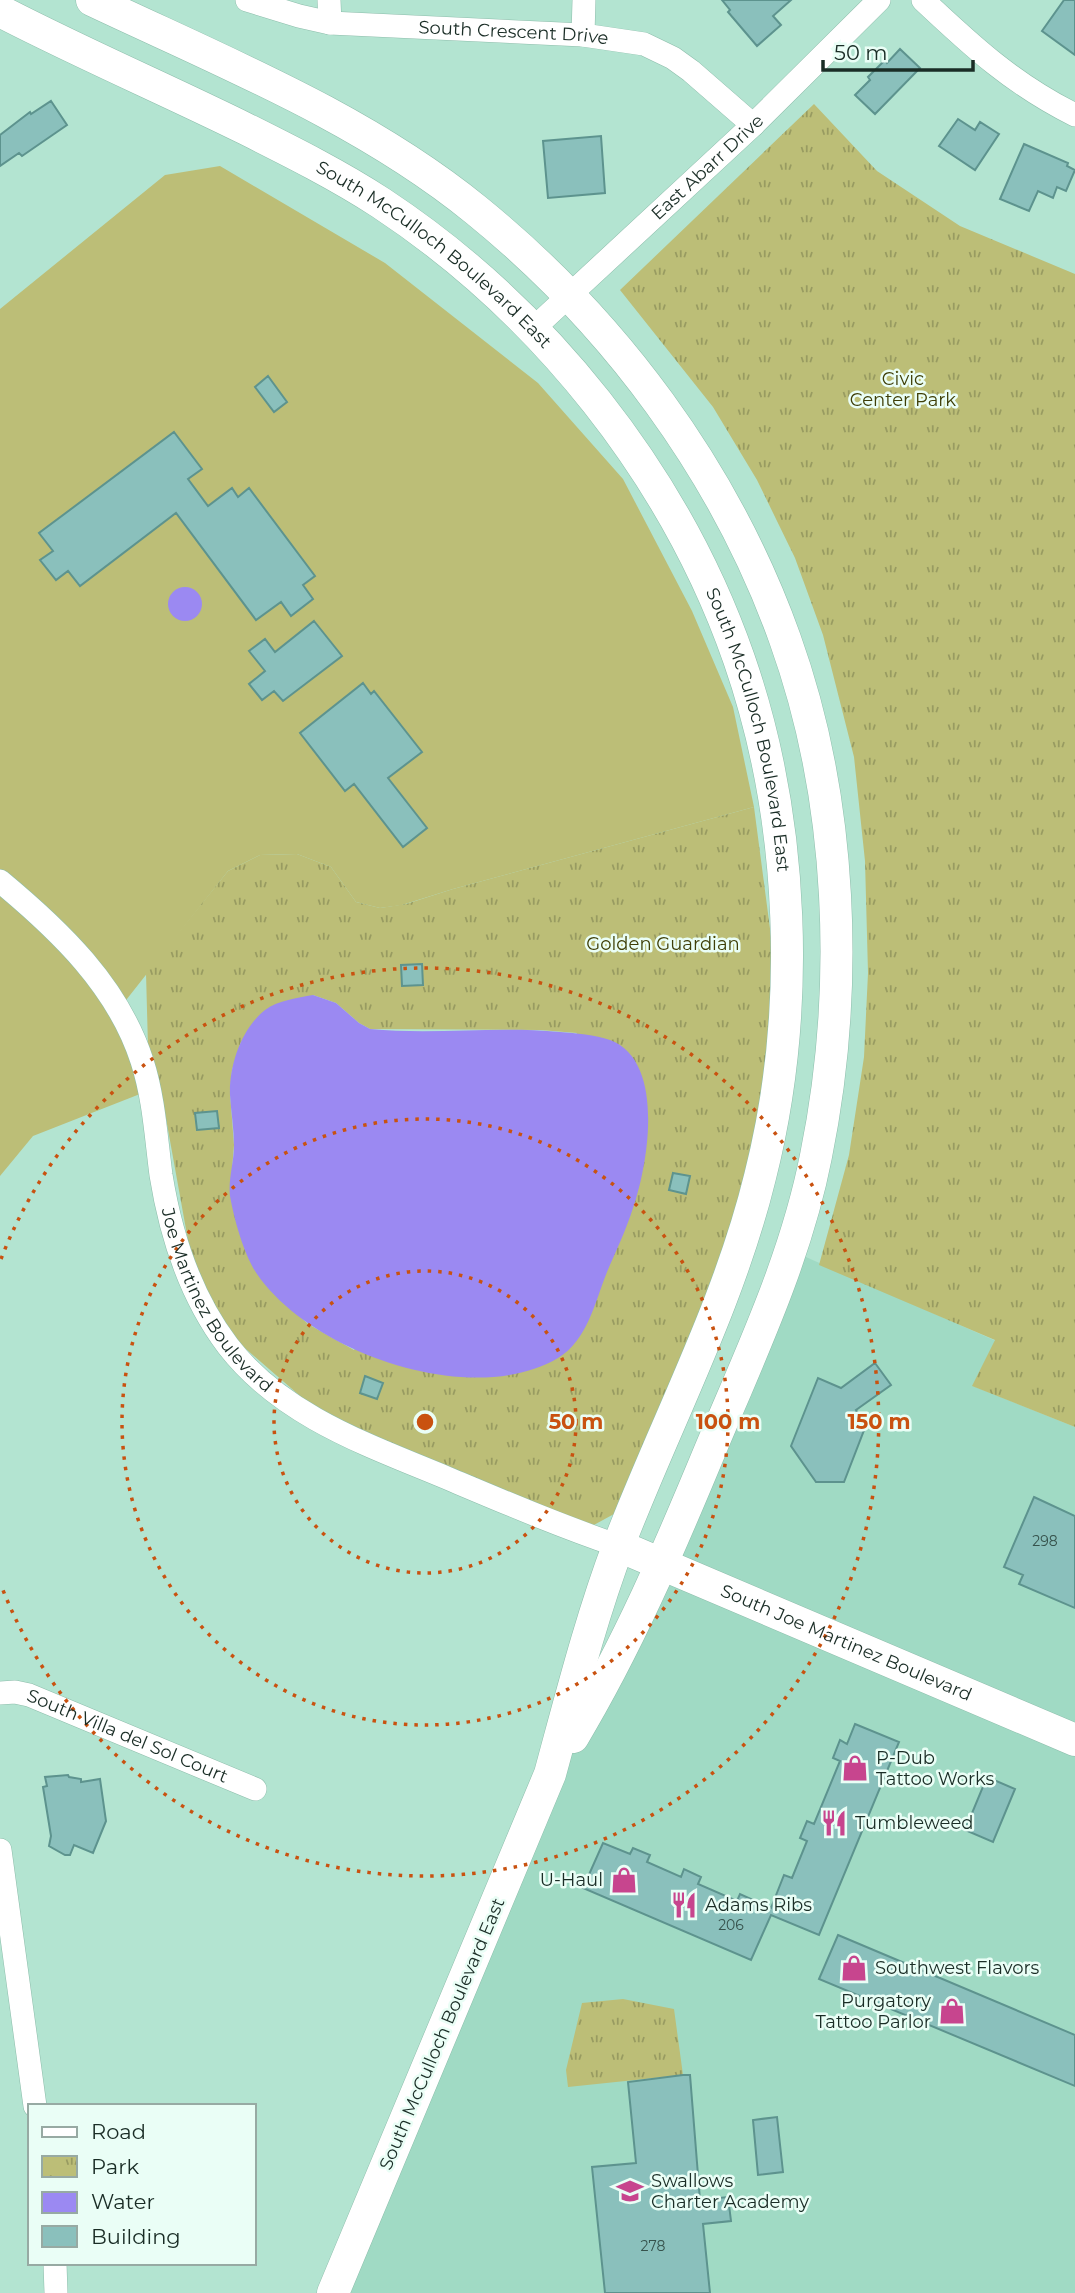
<svg xmlns="http://www.w3.org/2000/svg" width="1075" height="2293" font-family="Montserrat,sans-serif">
	<style>
		.built { fill: #a0dac4 }
		.green { fill: #bcbe77 }
		.park { fill: url(#park-tufts); fill-rule: evenodd }
		.water { fill: #9b89f2 }
		.building { fill: #8ac0bc; stroke: #5d938e; stroke-width: 2 }
		.lines { fill: none; stroke-linecap: round; stroke-linejoin: round }
		.street-casing { stroke: #8dbdab; stroke-width: 24 }
		.secondary-casing { stroke: #8dbdab; stroke-width: 33 }
		.street { stroke: #fff; stroke-width: 23 }
		.secondary { stroke: #fff; stroke-width: 32 }
		.ring { fill: none; stroke: #c95210; stroke-width: 3.5; stroke-dasharray: 3.5 7 }
		.labels { text-anchor: middle; dominant-baseline: central; stroke-width: 5; stroke-linejoin: round; paint-order: stroke }
		.number-label { font-size: 14px; fill: #36524c }
		.street-label { font-size: 18px; fill: #1a2d26; stroke: #eafef6 }
		.park-label { font-size: 18px; fill: #3e3e06; stroke: #eafef6 }
		.poi-label { font-size: 18px; fill: #1a2d26; stroke: #eafef6; text-anchor: start }
		.centre { fill: #c95210; stroke: #eafef6; stroke-width: 3.5 }
		.ring-label { font-size: 21px; text-anchor: middle; font-weight: bold; fill: #c95210; stroke: #eafef6; stroke-width: 5; stroke-linejoin: round; paint-order: stroke }
	</style>
	<defs>
		<pattern id="park-tufts" width="24" height="20" patternUnits="userSpaceOnUse" patternTransform="scale(1.75)"><rect width="24" height="20" fill="#bcbe77"/><path d="M3 7l-1-3M5 7V3M7 7l1-3M15 17l-1-3M17 17v-4M19 17l1-3" fill="none" stroke="#989b61"/></pattern>
	</defs>
	<rect width="100%" height="100%" fill="#b3e4d1"/>
	<path class="built" d="M790 1250 996 1341 973 1386 1075 1427V2293H333Z"/>
	<path class="green" d="M220 166 385 263 538 383 623 479 692 611 733 707 754 807 453 889 402 905 380 908 356 902 331 867 297 854 260 855 228 871 119 1009 140 1094 33 1136 0 1176V309L165 175Z"/>
	<path class="park" d="M814 104 877 171 960 226 1075 274V1427L972 1386 995 1340 819 1265 849 1155 864 1057 868 973 865 861 854 757 823 635 795 558 757 480 713 407 620 290Z
		M754 807 777 982 763 1126 728 1253 614 1514 592 1526 322 1415 239 1343 210 1301 191 1257 165 1113 148 1047 146 973 228 871 260 855 297 854 331 867 356 902 380 908 406 904 453 889ZM313 995 336 1003 359 1023 370 1029 540 1030 577 1033 354 1350 308 1324 283 1301 230 1195 234 1145 230 1093 232 1070 241 1042Z
		M623 1999 674 2009 683 2075 568 2087 566 2070 582 2003Z"/>
	<path class="water" d="M168 604a17 17 0 1 1 34 0a17 17 0 1 1-34 0Z
		M313 995 336 1003 359 1023 370 1029C433 1035 497 1026 560 1032 576 1033 595 1035 610 1040 666 1061 648 1165 633 1208 626 1230 616 1251 607 1272 595 1302 587 1341 558 1358 472 1409 311 1353 257 1274 244 1255 234 1219 230 1196 228 1180 234 1162 234 1146 234 1129 231 1112 230 1095 229 1066 241 1029 265 1010 279 1000 297 998 313 995Z"/>
	<path class="building" d="M722 0H791L773 16 781 25 757 46 728 12 730 10Z
		M1064 0H1075V55L1042 31Z
		M900 49 920 68 875 114 855 95 870 80 868 77 885 60 887 63Z
		M51 101 67 125 22 156 19 153 0 166V135L30 112 31 114Z
		M958 119 975 130 980 122 999 134 975 170 939 146Z
		M601 136 605 193 548 198 543 141Z
		M1024 144 1068 163 1067 166 1075 170 1066 191 1057 187 1053 198 1038 191 1029 211 1000 199Z
		M268 376 287 402 274 412 255 387Z
		M174 432 202 469 188 479 208 506 232 488 238 497 249 488 315 576 303 585 313 599 291 616 281 602 256 620 176 513 80 586 68 571 56 580 40 560 53 551 39 533Z
		M314 621 342 656 283 701 274 691 262 700 249 684 265 671 249 651 265 639 275 652Z
		M363 683 371 694 374 691 422 752 388 778 427 828 403 847 354 784 345 791 300 733Z
		M422 964 423 985 402 986 401 965Z
		M217 1111 219 1128 197 1130 195 1113Z
		M673 1173 690 1176 686 1194 669 1190Z
		M875 1363 891 1385 856 1410 866 1425 844 1482H816L791 1446 818 1378 841 1388Z
		M365 1376 383 1383 377 1399 360 1393Z
		M1034 1497 1075 1516V1608L1019 1584 1023 1575 1004 1567Z
		M855 1724 899 1742 819 1935 771 1915 751 1960 583 1888 603 1843 630 1854 633 1848 650 1855 647 1862 681 1877 684 1869 701 1877 698 1884 737 1901 740 1894 771 1908 784 1875 792 1878 807 1841 800 1838 807 1821 814 1824 840 1761 833 1758 840 1740 847 1744Z
		M68 1775 69 1777 81 1779V1782L100 1779 106 1821 93 1853 74 1845 70 1855H65L49 1846 51 1836 43 1787 47 1786 45 1777Z
		M987 1777 1015 1789 993 1842 965 1830Z
		M838 1935 1075 2035V2086L819 1979Z
		M683 2075H690L700 2200 728 2197 731 2221 703 2224 710 2293H605L592 2167 636 2163 628 2082Z
		M777 2117 783 2172 758 2175 753 2120Z"/>
	<g class="lines">
		<g class="street-casing">
			<g id="street">
				<path id="s1" d="M247 0 299 16 330 23 583 35 644 44 673 58 691 71 753 125"/>
				<path d="M329 0 330 23"/>
				<path d="M923 0C973 47 1013 84 1075 115"/>
				<path d="M583 35 584 0"/>
				<path id="s2" d="M533 329 753 125 879 0"/>
				<path id="s3" d="M0 881C59 930 118 986 142 1061 154 1098 156 1137 161 1175 171 1237 190 1296 228 1346 282 1416 368 1445 447 1478 504 1502 560 1526 619 1546"/>
				<path id="s4" d="M0 1693 15 1692 29 1695 255 1789"/>
				<path d="M0 1850 35 2106"/>
				<path d="M55 2263 56 2293"/>
			</g>
		</g>
		<g class="secondary-casing">
			<g id="secondary">
				<path d="M92 0C223 62 363 118 476 210 614 322 725 471 785 639 843 800 850 989 816 1156 796 1258 751 1353 711 1448 670 1547 628 1645 573 1737"/>
				<path id="s5" d="M0 11C81 53 165 89 246 129 292 152 338 175 381 203 543 310 675 475 739 659 795 820 802 1012 760 1177 729 1304 666 1422 619 1544 591 1618 571 1697 550 1774L333 2293"/>
				<path id="s6" d="M619 1546 1075 1740"/>
			</g>
		</g>
		<use href="#street" class="street"/>
		<use href="#secondary" class="secondary"/>
	</g>
	<g class="ring">
		<circle cx="425" cy="1422" r="151"/>
		<circle cx="425" cy="1422" r="303"/>
		<path d="M1 1259A454 454 0 1 1 1 1585"/>
	</g>
	<defs>
		<g id="shop-bare" transform="scale(2.1)"><path d="M-5-2.5h2.3a2.7 3.5 0 0 1 5.4 0H5L5.5 6h-11ZM-1.5-2.5h3a1.5 2.3 0 0 0-3 0Z" fill="#c7458e" stroke="#eafef6" stroke-width="2.5" paint-order="stroke"/></g>
		<g id="restaurant-bare" transform="scale(2.1)"><path d="M-5-6h1v4h1v-4h1v4h1v-4h1v5L-1.5 .5V6h-2V.5L-5-1ZM5-6V6H3V1.5H1.5Q1.5-4 5-6Z" fill="#c7458e" stroke="#eafef6" stroke-width="2.5" paint-order="stroke"/></g>
		<g id="school-bare" transform="scale(2.1)"><path d="M0-5L7-2L0 1L-7-2ZM-4 1L0 2.5L4 1V4Q0 6-4 4Z" fill="#c7458e" stroke="#eafef6" stroke-width="2.5" paint-order="stroke"/></g>
	</defs>
	<g fill-rule="evenodd">
		<use href="#shop-bare" x="855" y="1768"/>
		<use href="#restaurant-bare" x="834" y="1823"/>
		<use href="#shop-bare" x="624" y="1880"/>
		<use href="#restaurant-bare" x="684" y="1905"/>
		<use href="#shop-bare" x="854" y="1968"/>
		<use href="#shop-bare" x="952" y="2011"/>
		<use href="#school-bare" x="630" y="2191"/>
	</g>
	<g class="labels">
		<g class="number-label">
			<text x="1045" y="1541">298</text>
			<text x="731" y="1925">206</text>
			<text x="653" y="2246">278</text>
		</g>
		<g class="street-label">
			<text stroke="none"><textPath href="#s1" startOffset="270">South Crescent Drive</textPath></text>
			<text stroke="none"><textPath href="#s2" startOffset="238">East Abarr Drive</textPath></text>
			<text stroke="none"><textPath href="#s5" startOffset="500">South McCulloch Boulevard East</textPath></text>
			<text stroke="none"><textPath href="#s5" startOffset="1088">South McCulloch Boulevard East</textPath></text>
			<text stroke="none"><textPath href="#s3" startOffset="488">Joe Martinez Boulevard</textPath></text>
			<text stroke="none"><textPath href="#s6" startOffset="247">South Joe Martinez Boulevard</textPath></text>
			<text stroke="none"><textPath href="#s4" startOffset="136">South Villa del Sol Court</textPath></text>
			<text transform="translate(442 2034) rotate(-67)">South McCulloch Boulevard East</text>
		</g>
		<g class="park-label">
			<text x="903" y="379">Civic<tspan x="903" dy="21">Center Park</tspan></text>
			<text x="663" y="944">Golden Guardian</text>
		</g>
		<g class="poi-label">
			<text x="876" y="1758">P-Dub<tspan x="876" dy="21">Tattoo Works</tspan></text>
			<text x="855" y="1823">Tumbleweed</text>
			<text x="603" y="1880" text-anchor="end">U-Haul</text>
			<text x="705" y="1905">Adams Ribs</text>
			<text x="875" y="1968">Southwest Flavors</text>
			<text x="931" y="2001" text-anchor="end">Purgatory<tspan x="931" dy="21">Tattoo Parlor</tspan></text>
			<text x="651" y="2181">Swallows<tspan x="651" dy="21">Charter Academy</tspan></text>
		</g>
	</g>
	<circle cx="425" cy="1422" r="10" class="centre"/>
	<g class="ring-label">
		<text x="576" y="1429">50 m</text>
		<text x="728" y="1429">100 m</text>
		<text x="879" y="1429">150 m</text>
	</g>
	<rect x="28" y="2104" width="228" height="161" fill="#eafef6" stroke="#97aaa3" stroke-width="2"/>
	<rect x="42" y="2127" width="35" height="10" fill="#ffffff" stroke="#97aaa3" stroke-width="2"/>
	<text x="91" y="2139" font-size="21" fill="#1a2d26">Road</text>
	<rect x="42" y="2156" width="35" height="21" fill="url(#park-tufts)" stroke="#97aaa3" stroke-width="2"/>
	<text x="91" y="2174" font-size="21" fill="#1a2d26">Park</text>
	<rect x="42" y="2192" width="35" height="21" fill="#9b89f2" stroke="#97aaa3" stroke-width="2"/>
	<text x="91" y="2209" font-size="21" fill="#1a2d26">Water</text>
	<rect x="42" y="2226" width="35" height="21" fill="#8ac0bc" stroke="#97aaa3" stroke-width="2"/>
	<text x="91" y="2244" font-size="21" fill="#1a2d26">Building</text>
	<path d="M823 60v10h150v-10" fill="none" stroke="#1a2d26" stroke-width="3.5"/>
	<text x="834" y="60" font-size="21" fill="#1a2d26" stroke="#eafef6" stroke-width="5" paint-order="stroke">50 m</text>
</svg>
